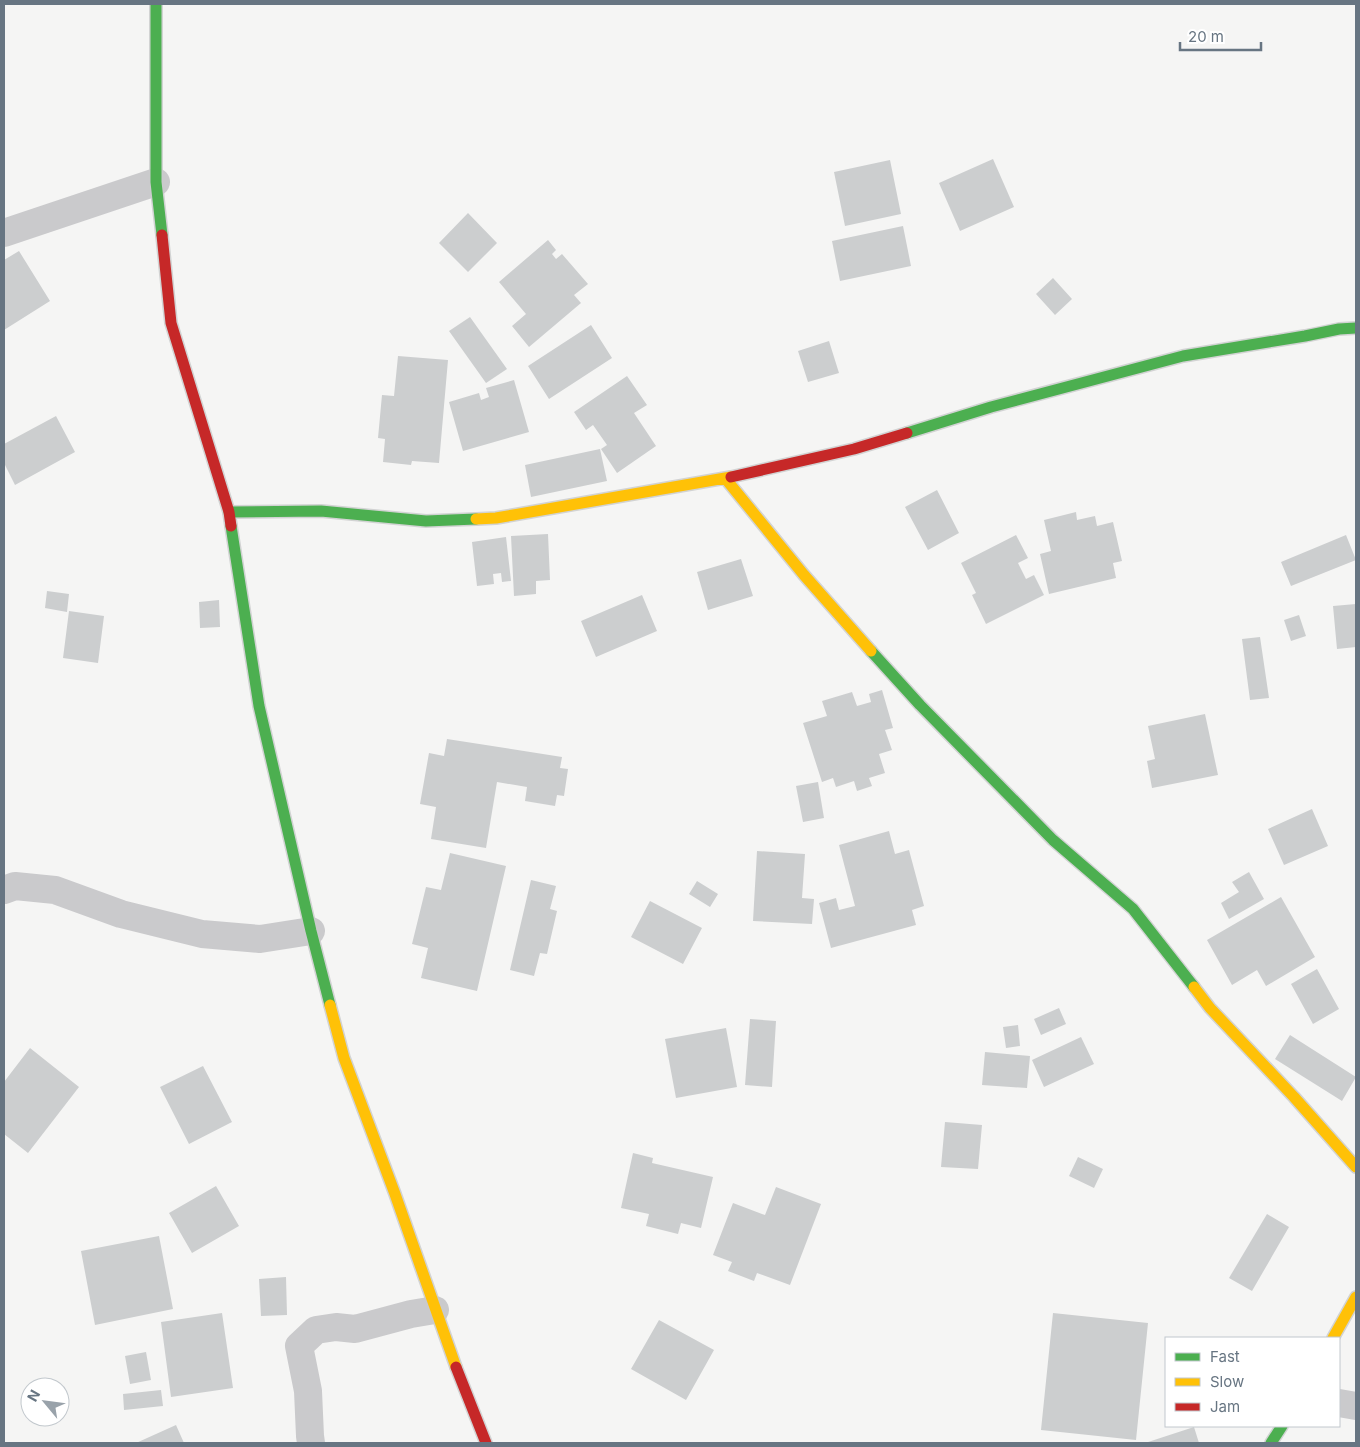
<svg xmlns="http://www.w3.org/2000/svg" width="1360" height="1447" font-family="Inter,sans-serif">
	<style>
		.building { fill: #cccecf }
		.lines { fill: none; stroke-linecap: round; stroke-linejoin: round }
		.fast-casing { stroke: #d2d3d3; stroke-width: 14 }
		.slow-casing { stroke: #d2d3d3; stroke-width: 14 }
		.jam-casing { stroke: #d2d3d3; stroke-width: 14 }
		.street { stroke: #cacacc; stroke-width: 28 }
		.fast { stroke: #4caf50; stroke-width: 11 }
		.slow { stroke: #ffc107; stroke-width: 11 }
		.jam { stroke: #c62828; stroke-width: 11 }
	</style>
	<rect width="100%" height="100%" fill="#f5f5f4"/>
	<path class="building" d="M993 159 1014 207 960 231 939 183Z
		M890 160 901 214 845 226 834 172Z
		M468 213 497 243 468 272 439 243Z
		M903 226 911 266 840 281 832 241Z
		M548 240 556 250 552 254 556 259 562 254 588 284 574 295 581 303 529 347 512 326 526 314 499 282Z
		M19 251 50 301 4 330V260Z
		M1053 278 1072 299 1055 315 1036 294Z
		M470 317 507 369 486 383 449 331Z
		M591 325 612 358 549 399 528 366Z
		M829 341 839 373 808 382 798 351Z
		M398 356 448 360 439 463 412 461 411 465 383 462 385 439 378 438 382 395 394 396Z
		M627 376 647 405 634 413 656 446 617 473 601 449 607 445 593 425 586 430 574 412Z
		M514 380 529 432 463 451 449 402 479 393 481 400 489 397 486 388Z
		M56 416 75 452 15 485 4 463V444Z
		M600 449 607 481 531 497 525 465Z
		M937 490 959 533 928 550 905 507Z
		M1076 512 1077 520 1095 516 1097 526 1113 522 1122 561 1113 563 1116 578 1049 594 1040 554 1051 551 1044 520Z
		M548 534 550 580 536 581V594L514 596 511 536Z
		M1016 535 1028 558 1018 563 1026 579 1034 575 1044 595 986 624 972 595 976 593 961 563Z
		M1346 535 1356 560 1291 586 1281 562Z
		M506 537 511 581 502 582 501 573 493 574 494 584 477 586 472 542Z
		M741 559 753 596 708 610 697 572Z
		M47 591 69 594 67 612 45 608Z
		M642 595 657 631 596 657 581 621Z
		M219 600 220 627 200 628 199 602Z
		M1356 604V647L1337 649 1333 606Z
		M69 611 104 616 98 663 63 658Z
		M1299 615 1306 636 1291 641 1284 620Z
		M1260 637 1269 698 1250 700 1242 639Z
		M882 690 893 728 885 730 892 750 879 754 885 773 869 778 872 786 857 791 854 781 836 787 833 778 822 782 803 723 827 716 822 701 852 692 857 706 871 702 869 694Z
		M1205 714 1218 775 1152 788 1147 761 1155 759 1148 726Z
		M447 739 562 757 560 768 568 769 564 796 557 795 555 806 525 801 527 787 497 782 486 848 431 839 436 807 420 804 429 753 444 756Z
		M818 782 824 818 803 822 796 786Z
		M1312 809 1328 846 1284 865 1268 829Z
		M889 831 895 854 909 850 924 906 912 910 916 925 831 948 819 903 836 898 839 910 855 906 839 845Z
		M757 851 805 854 802 898 814 899 812 924 753 921Z
		M450 853 506 866 477 991 421 978 428 948 412 944 426 887 441 890Z
		M1249 872 1264 899 1229 919 1221 903 1239 892 1232 882Z
		M531 880 556 886 550 909 557 911 547 954 540 953 534 976 510 970Z
		M697 881 718 894 710 907 689 894Z
		M1281 897 1315 957 1266 986 1257 970 1232 985 1207 940Z
		M650 901 702 928 683 964 631 937Z
		M1317 969 1339 1009 1313 1024 1291 984Z
		M1059 1008 1066 1024 1041 1035 1034 1019Z
		M750 1019 776 1021 772 1087 745 1085Z
		M1018 1025 1020 1046 1006 1048 1003 1027Z
		M726 1028 737 1087 676 1098 665 1039Z
		M1290 1035 1356 1077 1342 1101 1275 1059Z
		M1081 1037 1094 1064 1044 1087 1032 1060Z
		M30 1048 79 1087 28 1153 4 1134V1082Z
		M985 1052 1030 1056 1027 1088 982 1085Z
		M203 1066 232 1122 189 1144 160 1087Z
		M945 1122 982 1125 978 1169 941 1167Z
		M633 1153 653 1158 652 1163 713 1177 701 1228 681 1223 678 1234 646 1226 649 1214 621 1208Z
		M1078 1157 1103 1169 1094 1188 1069 1176Z
		M216 1186 239 1226 192 1253 169 1213Z
		M776 1187 821 1204 790 1285 757 1273 754 1281 728 1271 732 1262 713 1255 733 1203 765 1215Z
		M1267 1214 1289 1227 1252 1291 1229 1278Z
		M159 1236 173 1309 95 1325 81 1251Z
		M286 1277 287 1315 261 1316 259 1279Z
		M222 1313 233 1388 171 1397 161 1322Z
		M1053 1313 1148 1323 1136 1440 1041 1430Z
		M659 1320 714 1350 686 1400 631 1369Z
		M146 1352 151 1380 130 1384 125 1356Z
		M161 1390 163 1406 124 1410 123 1394Z
		M176 1425 184 1443H136Z
		M1194 1427 1199 1443H1145Z"/>
	<g class="lines">
		<g class="fast-casing">
			<path id="fast" d="M156 4V182L162 235
				M907 433 991 407 1183 356 1305 336 1339 329 1356 328
				M229 512 321 511 426 521 476 519
				M231 526 259 706 311 931 330 1005
				M871 651 920 705 1053 840 1133 909 1194 987
				M1271 1443 1282 1426"/>
		</g>
		<g class="slow-casing">
			<path id="slow" d="M725 478 804 575 871 651
				M476 519 496 518 731 477
				M1194 987 1210 1008 1294 1097 1356 1167
				M330 1005 344 1058 395 1194 456 1367
				M1333 1338 1356 1297"/>
		</g>
		<g class="jam-casing">
			<path id="jam" d="M162 235 171 323 229 512 231 526
				M731 477 854 449 907 433
				M456 1367 486 1443"/>
		</g>
		<path class="street" d="M4 233 156 182
			M4 890 15 886 55 890 121 914 202 934 260 939 311 931
			M1339 1403 1356 1406
			M311 1443 310 1436 308 1391 299 1346 316 1330 336 1327 355 1329 411 1314 435 1310"/>
		<use href="#fast" class="fast"/>
		<use href="#slow" class="slow"/>
		<use href="#jam" class="jam"/>
	</g>
	<rect width="1360" height="1447" fill="none" stroke="#677582" stroke-width="10"/>
	<rect x="1165" y="1337" width="175" height="90" fill="#ffffff" stroke="#c2c8cd"/>
	<rect x="1175" y="1353" width="25" height="8" fill="#4caf50" stroke="#c2c8cd"/>
	<text x="1210" y="1362" font-size="15" fill="#677582">Fast</text>
	<rect x="1175" y="1378" width="25" height="8" fill="#ffc107" stroke="#c2c8cd"/>
	<text x="1210" y="1387" font-size="15" fill="#677582">Slow</text>
	<rect x="1175" y="1403" width="25" height="8" fill="#c62828" stroke="#c2c8cd"/>
	<text x="1210" y="1412" font-size="15" fill="#677582">Jam</text>
	<g transform="translate(45 1402) rotate(299)"><circle r="24" fill="#ffffff" stroke="#c2c8cd"/>
	<path d="M0-4L9 19L0 12L-9 19Z" fill="#99a2aa"/>
	<text y="-8" font-size="14" font-weight="bold" text-anchor="middle" fill="#677582">N</text>
	</g>
	<path d="M1180 42v8h81v-8" fill="none" stroke="#677582" stroke-width="2.5"/>
	<text x="1188" y="42" font-size="15" fill="#677582" stroke="#ffffff" stroke-width="4" paint-order="stroke">20 m</text>
</svg>
